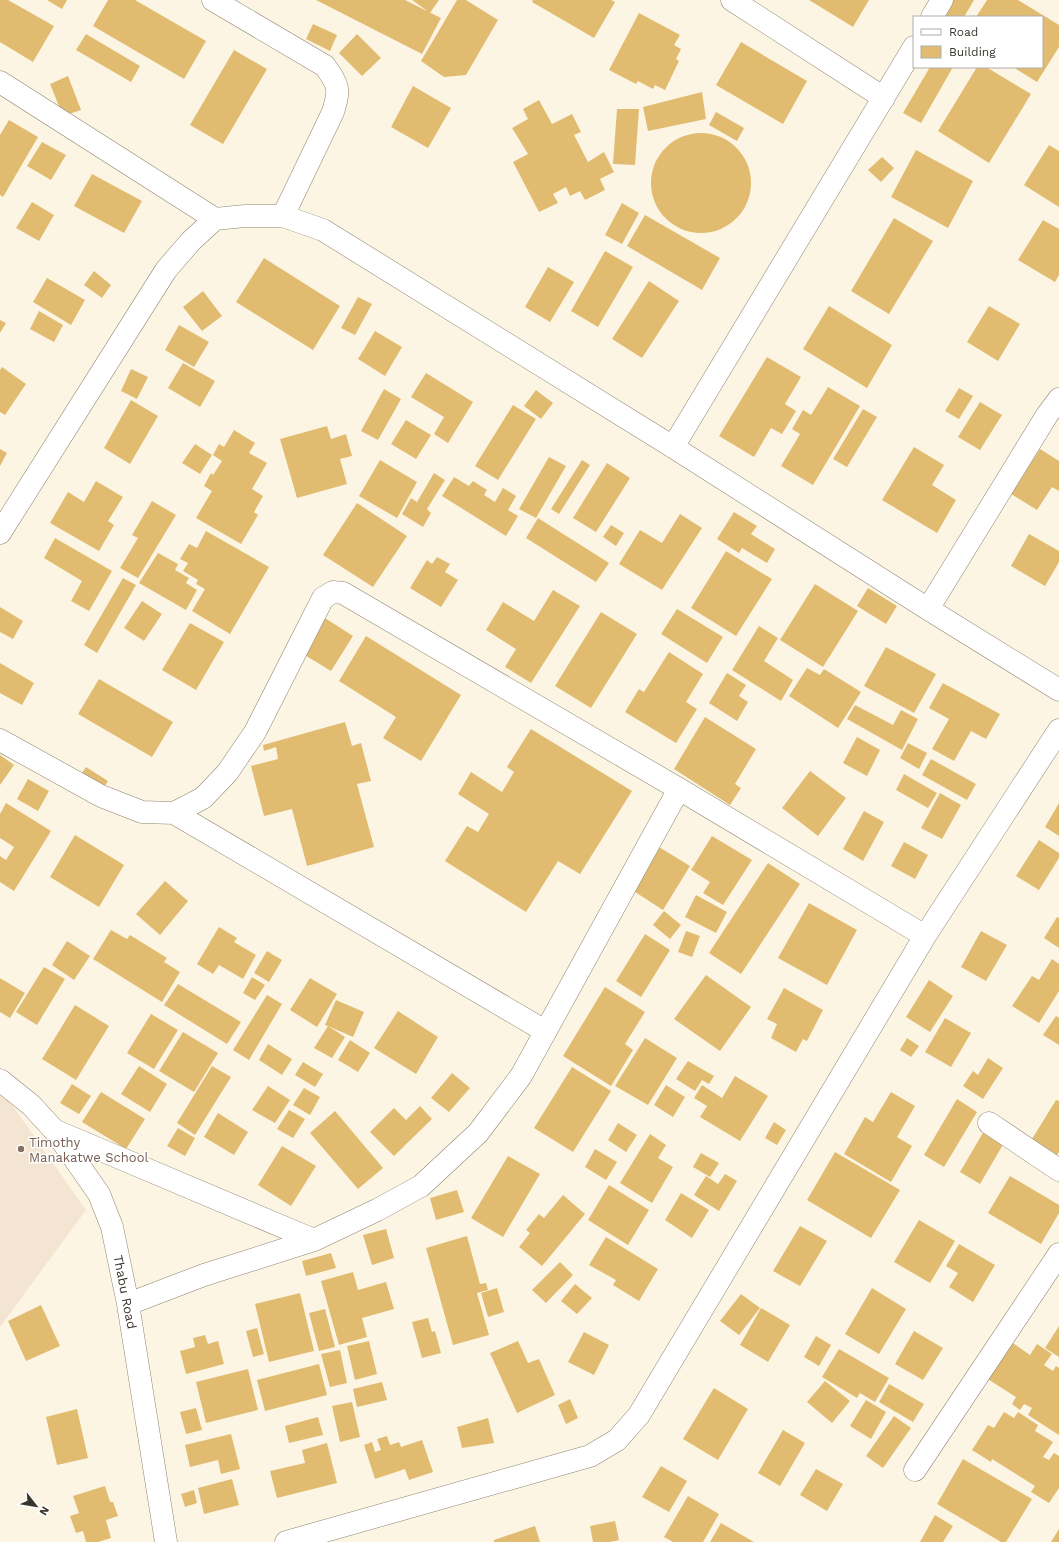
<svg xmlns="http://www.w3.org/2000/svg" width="1059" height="1542" font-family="'Work Sans',sans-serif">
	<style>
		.education { fill: #f4e5d3 }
		.building { fill: #e1bc70 }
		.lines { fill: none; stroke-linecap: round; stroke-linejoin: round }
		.minor-casing { stroke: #8e8471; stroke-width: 23 }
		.minor { stroke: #fff; stroke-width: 22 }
		.education-dot { fill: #8d6e63; stroke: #fff; stroke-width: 1.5 }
		.labels { text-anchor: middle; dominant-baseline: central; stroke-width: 3; stroke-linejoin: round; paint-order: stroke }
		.education-label { font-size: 13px; fill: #785e54; stroke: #fff; text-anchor: start }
		.street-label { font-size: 13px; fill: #39352d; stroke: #fff }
	</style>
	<rect width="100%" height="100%" fill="#fdf5e4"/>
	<path class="education" d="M0 1088 86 1210 0 1327Z"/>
	<path class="building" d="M0 0H8L54 26 33 62 0 42Z
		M47 0H67L62 9Z
		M108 0H135L206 41 184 79 93 26Z
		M316 0H405L441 18 422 54Z
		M412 0H439L430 13Z
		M457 0H466L498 20 466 75 444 77 421 61Z
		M533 0H611L615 2 594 38 532 2Z
		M809 0H869L853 27Z
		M953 0H974L964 17H943Z
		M987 0H1018L1059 25V47L1037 82 1013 67H1042V17H976Z
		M639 13 680 35 674 45 681 49 676 59 679 61 665 90 655 85 653 89 638 81 636 84 609 70Z
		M313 24 337 35 330 51 306 39Z
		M86 34 140 66 131 82 76 50Z
		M357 34 381 58 362 76 339 53Z
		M741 42 807 81 783 124 716 85Z
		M234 50 267 69 223 144 190 125Z
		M930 67H953L921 123 903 113Z
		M977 67H986L1031 94 989 163 938 131Z
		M68 76 81 110 63 116 50 84Z
		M413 86 451 108 428 148 391 127Z
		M702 92 706 119 648 131 643 107Z
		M539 100 552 124 572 114 581 132 574 135 588 162 604 152 614 172 600 179 605 190 585 200 580 191 570 196 566 187 553 194 558 203 539 212 513 162 528 154 512 128 528 119 523 109Z
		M617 109H639L635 165 613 164Z
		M716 112 744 128 737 141 709 125Z
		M9 120 38 137 3 197 0 195V135Z
		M651 183a50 50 0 1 1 100 0a50 50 0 1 1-100 0Z
		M42 142 66 155 51 180 27 166Z
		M1049 145 1059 151V207L1024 185Z
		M916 150 973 181 948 228 891 197Z
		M882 157 894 168 881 182 868 170Z
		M92 174 142 201 124 233 74 206Z
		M32 202 54 215 39 241 16 228Z
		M622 203 639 213 622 244 605 235Z
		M645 215 720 258 702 290 627 246Z
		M894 218 933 241 889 314 851 291Z
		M1043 220 1059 229V275L1055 282 1018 260Z
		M605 251 633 267 598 327 571 311Z
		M264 258 340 306 313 350 236 302Z
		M548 267 574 282 550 322 525 307Z
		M94 271 111 285 102 298 84 285Z
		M47 278 85 300 71 325 33 302Z
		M649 281 679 301 642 358 612 339Z
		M203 291 222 316 202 331 183 307Z
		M358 297 372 304 355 335 341 328Z
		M829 306 892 345 867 388 803 349Z
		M989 306 1020 324 998 361 967 342Z
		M39 311 63 325 54 342 30 329Z
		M0 320 6 323 0 333Z
		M179 325 209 342 194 367 165 350Z
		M375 331 402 347 385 376 358 359Z
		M767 357 801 377 785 404 796 411 782 434 771 428 754 457 719 436Z
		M183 363 215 381 200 407 168 388Z
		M2 367 26 384 5 415 0 412V370Z
		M131 369 148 377 137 399 121 391Z
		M426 373 473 402 448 443 434 434 444 417 411 397Z
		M828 387 860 406 813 485 781 466 800 434 792 429 803 410 811 415Z
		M959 388 973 396 959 419 945 411Z
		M384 389 401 399 378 440 361 431Z
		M536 390 553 403 541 419 524 406Z
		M131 400 158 416 130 464 104 448Z
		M980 402 1002 415 980 450 958 437Z
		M513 405 536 419 498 480 475 466Z
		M863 409 877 417 847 467 833 459Z
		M406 420 431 435 416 459 391 444Z
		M327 426 331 439 346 434 352 456 340 459 347 484 297 498 280 439Z
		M234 430 255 443 249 453 267 463 252 489 263 496 254 512 258 515 241 544 196 518 212 491 204 486 211 473 213 475 222 461 213 455 219 444 224 447Z
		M195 444 212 455 200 474 182 463Z
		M914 447 944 465 932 485 956 500 937 533 882 500Z
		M0 449 7 453 0 466Z
		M1040 449 1059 461V491L1052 487 1037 510 1011 494Z
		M549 457 566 466 536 518 519 509Z
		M380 460 417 482 397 518 359 496Z
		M582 460 590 465 559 514 551 509Z
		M607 463 630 478 596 532 573 518Z
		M434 473 445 480 427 509 431 513 423 527 402 514 411 498 417 502Z
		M454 477 469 486 473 481 487 490 484 495 495 502 503 488 516 496 508 510 518 516 506 536 442 496Z
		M96 481 123 497 108 521 114 525 99 551 50 523 68 492 84 502Z
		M152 501 176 515 138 578 120 568 138 538 132 535Z
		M357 503 407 536 373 587 323 555Z
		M734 512 757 526 751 534 775 549 767 563 742 548 739 553 717 539Z
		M680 514 702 528 662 590 619 564 640 530 662 543Z
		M538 518 609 563 596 582 526 538Z
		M611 525 624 533 616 546 603 537Z
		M206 531 269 567 230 634 192 611 205 589 196 584 198 580 183 571 188 563 180 559 189 544 197 548Z
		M1029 534 1059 551V562L1045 586 1011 566Z
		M55 538 112 571 89 611 71 601 82 581 44 558Z
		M726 551 772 579 736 636 691 608Z
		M158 553 178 564 175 570 189 578 186 583 197 590 186 610 139 583Z
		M437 557 450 564 445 572 458 580 441 607 410 588 427 560 432 564Z
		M123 578 136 585 97 653 84 645Z
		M815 584 858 611 823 667 780 640Z
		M868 588 897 606 886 624 857 606Z
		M553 590 580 606 531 683 505 667 516 649 486 630 503 602 534 621Z
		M142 601 162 614 144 641 124 628Z
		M0 607 23 621 13 639 0 632Z
		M677 609 723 637 707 663 661 634Z
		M601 612 637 634 591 708 555 686Z
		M325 618 353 636 331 671 303 654Z
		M190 623 224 642 196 690 162 670Z
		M759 626 778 638 764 661 793 680 781 701 732 670Z
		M366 636 461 695 421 761 383 738 396 717 339 681Z
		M886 647 936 674 914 713 864 686Z
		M669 652 703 674 686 702 697 709 676 743 625 712 639 689 644 692Z
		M0 663 34 683 22 705 0 693Z
		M807 668 820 675 824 669 861 692 838 728 789 696Z
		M727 673 746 685 739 696 748 702 737 721 709 703Z
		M99 679 173 722 152 757 78 714Z
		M943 683 1000 714 986 739 971 731 954 761 932 749 949 719 929 708Z
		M855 705 893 725 901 710 918 719 902 750 847 719Z
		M705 717 756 749 735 784 741 788 730 805 674 769Z
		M345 722 352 746 361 743 371 781 357 784 374 847 307 866 292 809 264 816 251 766 278 759 276 747 264 751 263 745Z
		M531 729 632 791 580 874 558 861 526 912 445 861 467 826 478 832 489 814 458 794 471 772 502 792 514 772 507 767Z
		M857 737 880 750 867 776 843 763Z
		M908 743 927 753 919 769 900 758Z
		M0 755 14 765 0 785Z
		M931 759 976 784 967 800 922 775Z
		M86 767 108 781 99 795 77 780Z
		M810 771 846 798 818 836 782 808Z
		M904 774 937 793 928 808 896 790Z
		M28 779 49 791 38 811 17 799Z
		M940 793 961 805 942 839 921 828Z
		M6 803 51 831 14 891 0 882V856L6 860 14 847 0 838V814Z
		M1059 803V836L1045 827Z
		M864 811 884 822 863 861 843 849Z
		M75 835 124 865 99 907 50 877Z
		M712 836 752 860 723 905 703 893 710 882 691 870Z
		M1039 840 1059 853V858L1039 890 1016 876Z
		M904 842 928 855 915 879 891 866Z
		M659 847 690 866 663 910 632 890Z
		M768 863 800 884 741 974 709 953Z
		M165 881 188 901 160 935 136 914Z
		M696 895 727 912 716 933 685 917Z
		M809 903 857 930 827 985 778 958Z
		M664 911 681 925 670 939 653 925Z
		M1057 917 1059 918V948L1044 938Z
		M219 927 237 938 234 942 256 955 243 979 219 965 213 974 197 964Z
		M111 930 127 939 130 935 167 958 164 962 180 972 162 1002 93 959Z
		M686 931 700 936 692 957 678 952Z
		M981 931 1007 945 986 981 961 967Z
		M645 934 670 950 641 997 616 981Z
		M67 941 90 956 74 980 52 965Z
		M267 951 282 960 269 982 254 973Z
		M1052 959 1059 964V991L1039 1023 1012 1006 1032 976 1039 980Z
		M44 967 65 979 37 1025 16 1012Z
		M706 975 751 1007 720 1051 674 1019Z
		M252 977 265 985 255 1000 243 993Z
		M0 978 25 993 10 1018 0 1012Z
		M310 978 337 994 317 1027 290 1010Z
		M929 980 953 996 930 1032 906 1017Z
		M178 984 241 1022 227 1044 164 1005Z
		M605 987 645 1012 625 1044 633 1050 611 1086 563 1056Z
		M784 988 823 1010 807 1041 803 1039 796 1052 771 1038 777 1024 767 1019Z
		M267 995 282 1004 249 1060 233 1050Z
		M336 1000 364 1012 353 1037 328 1026 345 1037 332 1058 314 1048 328 1026 325 1025Z
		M75 1005 109 1026 76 1080 42 1059Z
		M398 1011 438 1037 416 1074 374 1048Z
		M151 1014 178 1030 154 1069 127 1053Z
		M1056 1016 1059 1018V1045L1043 1035Z
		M945 1018 971 1033 951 1067 925 1052Z
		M183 1032 218 1053 194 1092 159 1071Z
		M645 1038 677 1058 648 1105 615 1086Z
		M907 1038 919 1046 911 1057 900 1050Z
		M350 1040 370 1053 358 1072 338 1060Z
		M268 1044 292 1059 282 1075 259 1060Z
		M988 1058 1003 1068 983 1099 963 1086 973 1071 978 1075Z
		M688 1061 714 1076 709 1084 702 1080 695 1091 676 1079Z
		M303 1062 323 1074 315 1087 295 1075Z
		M139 1066 167 1084 150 1112 121 1094Z
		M212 1066 231 1077 195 1135 177 1123Z
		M572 1067 611 1091 573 1152 534 1128Z
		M452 1073 470 1088 449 1112 431 1098Z
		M735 1076 768 1096 740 1141 700 1117 707 1106 694 1098 702 1085 722 1098Z
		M72 1084 91 1096 79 1114 60 1103Z
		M666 1085 685 1097 673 1117 654 1105Z
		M268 1086 290 1100 275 1123 252 1110Z
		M304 1088 320 1097 310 1115 293 1105Z
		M101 1092 145 1119 126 1149 82 1122Z
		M891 1092 915 1106 897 1137 912 1146 891 1182 844 1154 865 1117 873 1122Z
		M957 1099 977 1112 944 1167 924 1155Z
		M1056 1100 1059 1101V1152L1057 1155 1032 1139Z
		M420 1106 432 1119 394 1156 370 1132 394 1108 406 1120Z
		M289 1110 305 1119 293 1138 277 1129Z
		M335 1111 383 1168 358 1189 310 1133Z
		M218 1113 248 1132 234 1155 204 1137Z
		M774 1122 786 1130 777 1145 765 1138Z
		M618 1123 637 1135 626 1152 608 1140Z
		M178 1128 195 1138 185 1156 167 1146Z
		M984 1131 1004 1143 980 1184 960 1172Z
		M650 1134 666 1145 658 1158 673 1167 652 1203 620 1183Z
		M282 1146 316 1166 291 1206 258 1185Z
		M595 1149 617 1162 606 1180 585 1167Z
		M835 1152 900 1190 871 1238 807 1200Z
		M701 1153 719 1163 710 1177 693 1167Z
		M508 1156 540 1174 503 1237 471 1218Z
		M725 1174 737 1181 719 1211 694 1195 706 1176 718 1184Z
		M1010 1176 1059 1205V1213L1041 1244 988 1213Z
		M609 1185 649 1210 628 1245 588 1220Z
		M457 1190 464 1212 436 1220 430 1198Z
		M681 1193 709 1210 692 1238 665 1220Z
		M563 1195 585 1214 542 1266 519 1247 530 1233 526 1230 539 1214 544 1218Z
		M919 1220 955 1241 930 1283 894 1262Z
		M800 1226 827 1241 800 1286 773 1271Z
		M386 1229 394 1258 372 1265 363 1235Z
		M467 1236 480 1284 486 1283 488 1290 477 1293 489 1335 453 1345 426 1248Z
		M606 1237 658 1269 639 1301 613 1285 616 1280 589 1265Z
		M959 1244 995 1265 973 1302 949 1287 958 1273 946 1266Z
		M331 1253 336 1268 306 1276 302 1261Z
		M560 1262 573 1275 546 1303 532 1290Z
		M353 1272 358 1290 386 1282 394 1309 362 1318 367 1337 339 1345 321 1281Z
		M575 1284 592 1298 577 1314 561 1301Z
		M497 1288 504 1312 488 1317 481 1293Z
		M872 1288 906 1309 879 1354 845 1334Z
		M300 1293 314 1351 269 1362 255 1304Z
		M741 1294 760 1308 739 1335 720 1321Z
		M41 1305 60 1346 26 1361 8 1321Z
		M761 1308 790 1325 768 1362 740 1345Z
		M325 1309 335 1347 319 1351 309 1313Z
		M428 1318 432 1332 435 1331 441 1353 422 1358 412 1322Z
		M1059 1326V1357L1045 1348Z
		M257 1328 264 1354 253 1357 246 1331Z
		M914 1331 943 1348 923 1380 895 1364Z
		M584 1332 609 1345 594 1375 568 1362Z
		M205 1335 208 1344 218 1341 224 1364 186 1374 180 1351 195 1347 193 1338Z
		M816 1336 831 1345 819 1366 804 1357Z
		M369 1341 377 1374 355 1380 347 1346Z
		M518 1341 528 1363 539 1359 555 1395 517 1413 490 1353Z
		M1010 1341 1030 1355 1037 1344 1052 1354 1044 1365 1053 1371 1056 1366 1059 1368V1435L1028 1415 1032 1408 1024 1404 1020 1410 1012 1404 1016 1397 986 1378Z
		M839 1349 889 1378 875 1402 860 1393 857 1398 822 1377Z
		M340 1350 347 1383 330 1387 321 1354Z
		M319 1364 327 1395 265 1411 257 1380Z
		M248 1369 258 1410 206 1423 196 1382Z
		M825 1381 850 1401 832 1423 807 1402Z
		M382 1382 387 1400 357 1407 353 1389Z
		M889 1384 924 1404 913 1422 879 1402Z
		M714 1388 748 1409 718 1460 683 1439Z
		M570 1399 578 1418 566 1424 558 1405Z
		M866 1400 886 1412 871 1439 850 1426Z
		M352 1402 360 1437 340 1442 332 1406Z
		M196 1408 202 1430 186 1434 180 1412Z
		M77 1409 88 1458 57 1465 46 1417Z
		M1004 1412 1014 1418 1018 1412 1038 1425 1035 1431 1053 1442 1043 1457 1049 1460 1054 1453 1059 1456V1488L1049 1503 1031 1492 1035 1486 992 1459 991 1462 972 1450 988 1425 994 1428Z
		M894 1416 911 1428 883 1468 866 1456Z
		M318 1417 323 1435 289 1443 285 1426Z
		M488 1418 494 1443 462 1448 457 1427Z
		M783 1430 805 1443 780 1486 758 1473Z
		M231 1434 240 1469 221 1474 218 1460 190 1467 185 1445Z
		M387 1436 390 1445 399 1442 401 1447 422 1440 433 1472 409 1480 405 1469 375 1479 364 1445 372 1442 375 1452 381 1450 377 1439Z
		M327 1443 337 1483 277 1498 270 1471 305 1463 302 1450Z
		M963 1459 1032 1499 1006 1542H1001L937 1504Z
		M661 1466 687 1481 669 1512 642 1497Z
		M816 1469 843 1484 827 1511 800 1495Z
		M232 1479 239 1505 204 1514 198 1488Z
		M105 1486 110 1502H113L118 1516 106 1520 111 1538 98 1542H86L83 1531 76 1533 70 1516 79 1513 73 1496Z
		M194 1490 197 1503 185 1507 181 1494Z
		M688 1496 719 1514 703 1542H673L664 1537Z
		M935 1515 953 1526 943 1542H920Z
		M615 1521 619 1540 610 1542H593L590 1526Z
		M721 1523 754 1542H710Z
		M535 1526 540 1542H494V1540Z
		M1059 1529V1542H1051Z"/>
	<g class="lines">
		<g class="minor-casing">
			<path id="minor" d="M213 0 325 66C339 86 340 89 333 112L283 216
				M732 0 884 98
				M932 17 942 0
				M0 82 215 219
				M673 447 914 47
				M0 533 166 270 191 241 215 219 245 216H283L323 230 673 447 928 609 1059 690
				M928 609 1047 415 1059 399
				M0 740 101 796 142 812 174 813 203 798 227 773 255 732 323 598 333 592 343 593 679 789 925 936
				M174 813 545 1031
				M0 1080 31 1105 55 1131 99 1194 112 1227 128 1304 166 1542
				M989 1123 1059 1170
				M56 1131 314 1240
				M128 1304 204 1275 314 1240 377 1210 421 1186 478 1133 521 1076 679 789
				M915 1470 1059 1254
				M286 1542 590 1456 617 1440 639 1415 925 936 1059 730"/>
		</g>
		<use href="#minor" class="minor"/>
	</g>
	<circle class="education-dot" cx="21" cy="1149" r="4"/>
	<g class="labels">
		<g class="education-label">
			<text x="29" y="1142">Timothy<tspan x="29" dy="15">Manakatwe School</tspan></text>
		</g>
		<g class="street-label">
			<text transform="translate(125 1292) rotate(79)">Thabu Road</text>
		</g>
	</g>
	<rect x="913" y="16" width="130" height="52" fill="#ffffff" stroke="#b0aeab"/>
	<rect x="921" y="29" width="20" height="6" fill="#ffffff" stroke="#b0aeab"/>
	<text x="949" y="36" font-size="12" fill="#39352d">Road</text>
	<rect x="921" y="46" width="20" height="12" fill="#e1bc70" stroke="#b0aeab"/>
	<text x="949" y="56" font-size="12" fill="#39352d">Building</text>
	<g transform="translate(36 1506) rotate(121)" stroke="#ffffff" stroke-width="3" paint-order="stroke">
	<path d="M0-3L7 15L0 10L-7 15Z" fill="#39352d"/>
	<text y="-6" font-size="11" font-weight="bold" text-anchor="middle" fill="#39352d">N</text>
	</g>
</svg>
